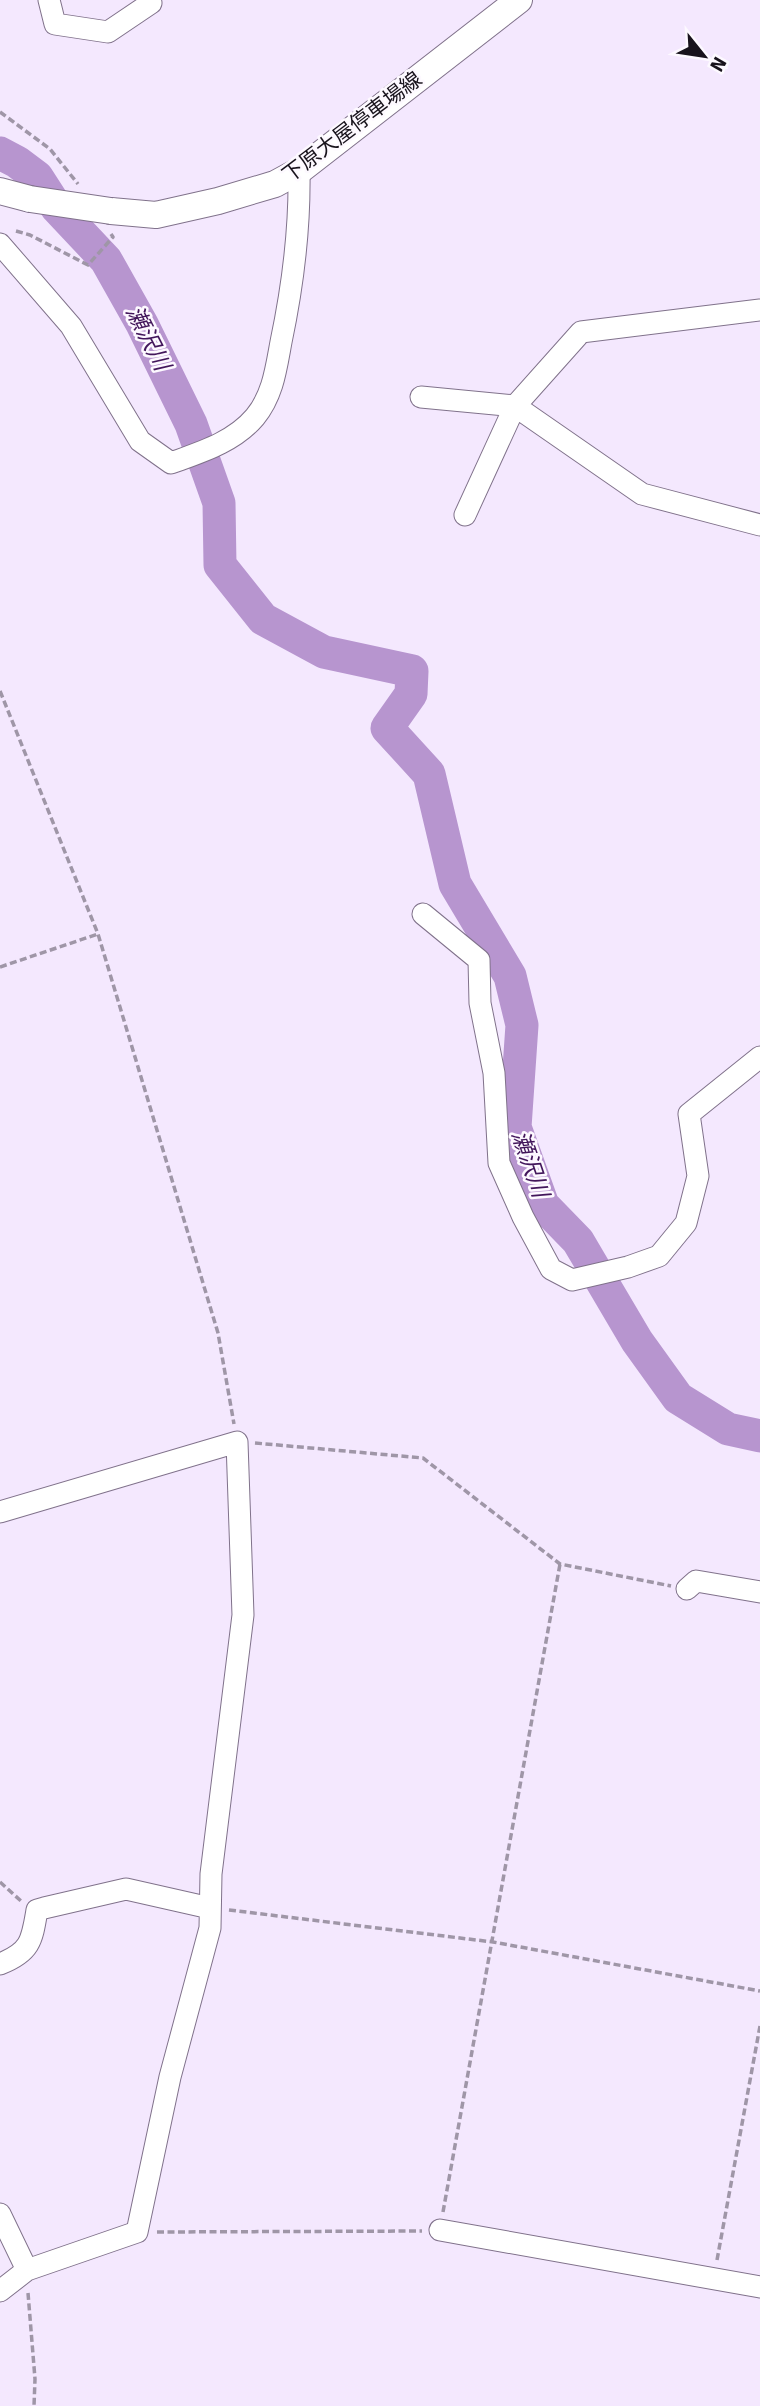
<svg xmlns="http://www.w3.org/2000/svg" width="760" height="2406" font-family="Signika,'Noto Sans JP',sans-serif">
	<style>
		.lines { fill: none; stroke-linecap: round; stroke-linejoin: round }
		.river { stroke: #b795cf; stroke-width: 33 }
		.minor-casing { stroke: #80728b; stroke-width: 23 }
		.major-casing { stroke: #80728b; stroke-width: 28 }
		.path { stroke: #9f96a7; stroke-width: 3.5; stroke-dasharray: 7 3.5; stroke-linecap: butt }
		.minor { stroke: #fff; stroke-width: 21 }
		.major { stroke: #fff; stroke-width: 26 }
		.major-bridge-casing { stroke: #80728b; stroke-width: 28; stroke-linecap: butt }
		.major-bridge { stroke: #fff; stroke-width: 26 }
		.labels { text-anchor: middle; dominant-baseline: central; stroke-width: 5; stroke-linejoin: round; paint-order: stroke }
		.street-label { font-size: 21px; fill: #18131c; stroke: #fdf9ff }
		.water-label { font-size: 23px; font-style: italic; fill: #42165b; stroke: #fdf9ff }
	</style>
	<rect width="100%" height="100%" fill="#f4e8fe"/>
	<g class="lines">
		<path class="river" d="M0 153 17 162 37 177 57 208 106 260 142 324 191 424 219 503 220 565 263 619 324 652 412 671 411 694 387 728 429 774 455 884 510 976 522 1025 515 1127 543 1205 578 1241 637 1341 678 1398 728 1429 760 1436"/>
		<g class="minor-casing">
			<path id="minor" d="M49 0 55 24 108 32 151 3
				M0 244 71 326 140 441 171 463C201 452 234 442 255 417 273 395 276 369 281 342 293 285 300 229 299 171
				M421 397 515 406 642 494 760 525
				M465 515 515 406 581 332 760 310
				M423 914 479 960 480 1003 494 1073 499 1163 523 1217 551 1269 572 1280 628 1267 659 1256 686 1223 698 1176 689 1114 760 1057
				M0 1512 237 1442 243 1615 211 1874 210 1928 170 2077 137 2232 27 2270 0 2291
				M687 1589 696 1581 760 1592
				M0 1964C31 1952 32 1940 37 1910L44 1908 126 1889 210 1908
				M0 2214 27 2270
				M440 2230 760 2287"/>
		</g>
		<g class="major-casing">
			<path id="major" d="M0 191 30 199
				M111 211 156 215 218 201 275 184 299 171 519 0"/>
		</g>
		<path class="path" d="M0 112 50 149 78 184
			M16 231 30 235 88 265 113 237 111 234
			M0 691 98 934 218 1333 234 1424
			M0 967 98 934
			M255 1443 423 1458 560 1564 671 1586
			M0 1882 21 1901
			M229 1910 493 1942 760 1991
			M443 2212 560 1564
			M157 2232 422 2231
			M717 2260 760 2026
			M28 2293 35 2379 34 2406"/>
		<use href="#minor" class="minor"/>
		<use href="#major" class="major"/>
		<g class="major-bridge-casing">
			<path id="major-bridge" d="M30 199 111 211"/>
		</g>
		<use href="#major-bridge" class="major-bridge"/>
	</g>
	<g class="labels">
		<g class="street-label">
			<text transform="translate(352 127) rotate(-37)">下原大屋停車場線</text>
		</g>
		<g class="water-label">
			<text transform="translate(148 338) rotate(63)">瀬沢川</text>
			<text transform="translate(530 1164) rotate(71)">瀬沢川</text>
		</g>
	</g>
	<g transform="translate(704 56) rotate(120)" stroke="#fdf9ff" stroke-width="5" paint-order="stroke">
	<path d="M0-5L12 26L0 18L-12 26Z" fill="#18131c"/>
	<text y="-10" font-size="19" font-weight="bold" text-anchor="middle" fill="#18131c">N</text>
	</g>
</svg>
